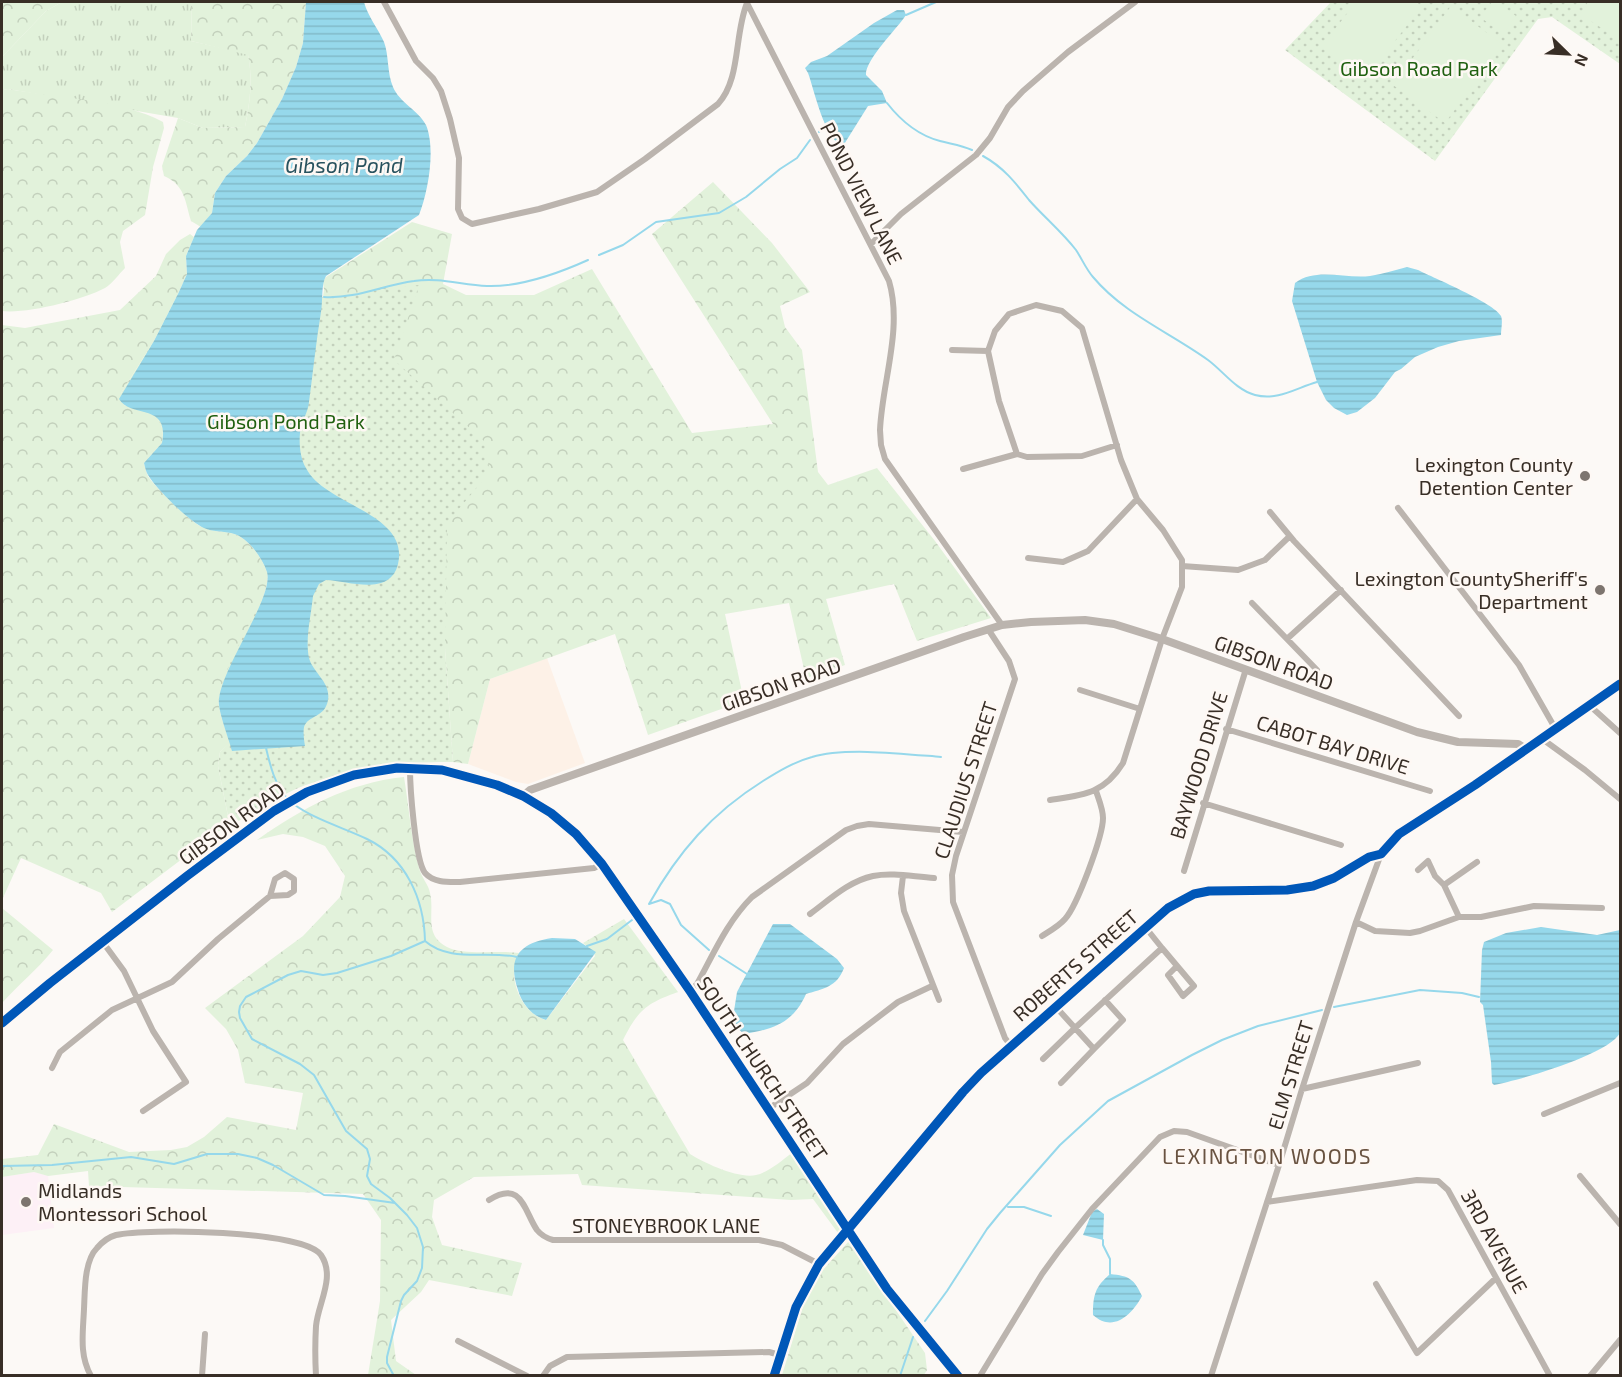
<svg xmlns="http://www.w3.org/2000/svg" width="1622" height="1377" font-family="'Exo 2',sans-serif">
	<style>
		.built { fill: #fdf1e7 }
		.education { fill: #fdf0f6 }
		.grass { fill: url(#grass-tufts) }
		.forest { fill: url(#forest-crowns) }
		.park { fill: url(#park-dots) }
		.pitch { fill: #e2f2db }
		.water { fill: url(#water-rules) }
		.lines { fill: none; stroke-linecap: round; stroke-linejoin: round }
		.stream { stroke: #96d8eb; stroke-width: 2 }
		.minor { stroke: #bbb4ae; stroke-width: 6 }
		.tertiary { stroke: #bbb4ae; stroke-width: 8 }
		.cycleway-casing { stroke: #fef8f4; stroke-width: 13 }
		.cycleway { stroke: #0057b8; stroke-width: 9 }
		.poi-dot { fill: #7d756f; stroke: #fef8f4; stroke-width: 2 }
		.labels { text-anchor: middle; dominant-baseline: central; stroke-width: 5; stroke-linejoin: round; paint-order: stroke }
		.park-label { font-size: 20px; fill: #206010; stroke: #fef8f4 }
		.street-label { font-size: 20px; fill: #382e26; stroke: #fef8f4 }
		.poi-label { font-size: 20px; fill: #382e26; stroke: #fef8f4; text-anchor: end }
		.water-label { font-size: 21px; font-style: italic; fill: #28525e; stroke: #fef8f4 }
		.neighbourhood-label { font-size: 21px; letter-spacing: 1.5px; fill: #695341; stroke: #fef8f4 }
	</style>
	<defs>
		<pattern id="grass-tufts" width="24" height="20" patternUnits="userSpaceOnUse" patternTransform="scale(1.5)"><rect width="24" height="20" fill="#e2f2db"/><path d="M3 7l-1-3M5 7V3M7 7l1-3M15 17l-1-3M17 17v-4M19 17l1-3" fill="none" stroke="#c3d0bc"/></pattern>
		<pattern id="forest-crowns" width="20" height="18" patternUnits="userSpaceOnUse" patternTransform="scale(1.5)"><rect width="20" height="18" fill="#e2f2db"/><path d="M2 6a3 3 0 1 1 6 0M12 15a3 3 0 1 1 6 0" fill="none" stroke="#c3d0bc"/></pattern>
		<pattern id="park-dots" width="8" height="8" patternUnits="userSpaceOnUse" patternTransform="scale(1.5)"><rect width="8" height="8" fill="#e2f2db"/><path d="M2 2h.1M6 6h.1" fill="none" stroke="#c3d0bc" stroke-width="1.8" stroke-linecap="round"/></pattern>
		<pattern id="water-rules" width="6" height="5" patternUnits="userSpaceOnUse" patternTransform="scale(1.5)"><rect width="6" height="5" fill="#96d8eb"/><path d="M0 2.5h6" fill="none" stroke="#82bac9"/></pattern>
	</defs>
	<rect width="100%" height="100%" fill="#fcf9f6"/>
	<path class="built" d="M547 658 585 763 528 784 516 782 468 764 490 679Z"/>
	<path class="education" d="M34 1172 48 1176 54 1228 2 1235V1177Z"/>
	<path class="grass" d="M62 2H192L191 41 248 54C253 80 250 102 245 127L203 128 178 118 8 89 2 90V57L46 11Z"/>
	<path class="forest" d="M2 2H62L46 11 2 57Z
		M190 2H306L303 43 296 67 282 99 257 143 247 156 226 176 215 193 212 213 201 227 191 221C185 201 185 185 164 176L162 166 178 118 203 128 245 127C250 102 253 80 248 55L191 41 192 3Z
		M8 89C54 97 123 100 163 122L164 128 153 167 145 215 123 231 120 242 125 268C119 274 112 284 105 288 82 300 27 314 2 311V90Z
		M713 182 772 243 810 292 780 306 785 327 802 350 818 472 828 485 877 468 935 541 991 618 917 641 894 584 826 599 845 665 806 678 789 603 725 614 744 701 648 735 615 634 490 679 468 764 453 762 445 648 306 416 324 290 323 281 326 277 412 222 452 234 443 284 466 295H534L592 269 692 433 773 424 652 234Z
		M190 234 194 237 186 256 187 274 178 294 154 341 121 393 124 405C147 412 167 413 162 443L144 463C145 467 146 472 148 476 153 485 190 521 200 526 211 532 220 531 231 533 247 536 262 557 267 572 274 597 223 665 219 699 217 709 227 732 230 743L220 752 218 766 230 826 219 831 112 912 101 893 21 858 2 900V325L25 328 120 310 156 276 166 254 180 240Z
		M404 777C409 807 411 839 419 868 421 877 429 885 430 893 435 913 423 934 447 947 464 956 498 950 519 953 506 975 520 1013 546 1020L595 956 593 951 583 943 624 919 678 992C647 1003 638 1010 623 1040L690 1154C704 1163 739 1179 756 1175 769 1172 781 1161 792 1153L817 1193 843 1228 838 1233 813 1199 791 1200 582 1185 578 1174 474 1177 434 1200 432 1217 442 1245 522 1263 512 1296 429 1280 421 1292 391 1320 396 1361 416 1375H368L380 1301 381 1220 363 1194 89 1186 88 1171 48 1176 34 1172 2 1177V1159L38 1155 54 1124 129 1152 171 1150 187 1147 204 1137 227 1117 296 1130 303 1093 245 1083 238 1050 226 1029 205 1008 303 936 340 897 345 876 325 846 303 837 283 834 257 840C303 808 347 783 404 777Z
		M2 908 53 950C37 970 18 985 2 1003Z
		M849 1241 925 1353 927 1370 924 1375H782L805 1300 822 1271Z"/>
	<path class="park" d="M1331 2H1620V64L1552 17 1538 19 1435 161 1285 50Z
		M419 285 394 360 484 441 490 472 447 523 445 648 453 762C404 762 358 766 312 783 283 792 257 811 230 826L218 766 220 752 230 742C227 731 217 709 219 698 223 672 246 630 259 606 263 597 268 590 268 580 268 566 254 546 243 538 231 530 216 533 203 528L144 463 162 443C167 408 141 415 120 402L119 399 121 393 154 341 178 294 324 297Z"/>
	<path class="pitch" d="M1356 2H1416L1422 6 1364 81 1321 47Z
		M1492 2H1497L1516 16 1503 34 1480 17Z
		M1588 2H1620V40L1580 14Z
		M1451 6 1503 45 1445 123 1393 85Z"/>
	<path class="water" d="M306 2H364C368 17 378 28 384 42 389 55 387 73 393 87 399 102 419 111 426 125 436 149 428 192 419 215L326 276C321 284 323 301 321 312 316 342 313 372 309 402 308 413 301 422 300 433 299 444 300 458 306 468 324 505 410 513 398 564 390 597 349 581 326 580L319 584 313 596C311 616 305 639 309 658 313 673 331 682 328 700 325 718 308 715 304 727 303 733 304 740 305 746L232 751C229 739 217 709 219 699 223 665 274 597 267 572 262 557 247 536 231 533 222 531 213 532 204 528 190 522 156 489 148 475 146 472 145 467 144 463L162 443C170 402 131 419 119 399L154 341 178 294 187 274 186 256 197 230 212 213 215 193 226 176 247 156 257 143 282 99 296 67 303 43Z
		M897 10H904L906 15C896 30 865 60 866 75L882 91 887 103 868 106 843 146C824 139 815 92 808 73L805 68 811 62 827 56 874 23Z
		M1407 267 1418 270C1434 278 1494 303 1501 316 1503 321 1501 329 1501 335L1459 341 1438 347 1415 357 1401 369 1395 372 1375 398 1357 412 1347 415 1334 408 1326 400 1317 382 1292 301 1295 283C1316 267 1345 279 1370 276 1382 274 1395 270 1407 267Z
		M773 924H790L837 959 844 968C837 987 823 989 806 994 793 1023 774 1029 744 1034L735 1026 734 1011 737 992Z
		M1541 927 1597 935 1620 930V1033C1608 1055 1520 1080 1494 1085L1492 1083 1491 1062 1483 1005 1480 1002 1482 950 1484 942 1506 933Z
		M552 938 575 939 596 952 546 1020C532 1016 522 1004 518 990 507 958 519 943 552 938Z
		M1097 1209 1104 1214 1103 1240 1083 1235 1092 1212Z
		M1110 1274C1130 1276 1134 1279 1142 1296 1132 1315 1113 1333 1093 1315 1093 1295 1095 1287 1110 1274Z"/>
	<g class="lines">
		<path class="stream" d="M906 15 936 2
			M887 103C901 121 917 135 940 141 951 144 961 145 972 150
			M819 132 825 126
			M983 156C1003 167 1015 182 1029 200 1044 217 1062 232 1076 250 1082 259 1086 269 1093 277 1124 314 1169 332 1208 360 1223 371 1236 390 1255 395 1278 401 1296 388 1317 382
			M599 255 623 245 656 222 719 213 746 197 780 169 797 158 810 140
			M324 297C356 299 383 285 414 281 439 277 462 285 487 286 521 287 557 274 588 260
			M266 748C270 765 275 786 288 799
			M292 803C315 820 342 827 367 839 406 858 424 899 425 941
			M649 904C678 852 712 813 763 781 779 771 794 762 812 757 845 747 905 754 941 757
			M649 904 661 900 670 904 681 925 709 950
			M425 941C450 963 487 950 517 957
			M587 946 607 939 632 920
			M719 956 747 974
			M1334 1007 1420 990 1462 993 1479 997
			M2 1166 52 1165 131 1157 174 1164 207 1154H238L257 1158 273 1165 324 1195 345 1196 395 1203
			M1008 1207H1024L1051 1216
			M1103 1240V1245L1110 1259V1274
			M925 1321 947 1291 987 1229 1000 1213 1060 1145 1108 1101 1192 1055 1222 1040 1258 1026 1322 1010
			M394 1376 387 1363V1357L401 1301 404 1295 417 1281 422 1268 423 1247 417 1228 407 1215 390 1198 371 1184 367 1176 370 1159 367 1149 346 1131 314 1075 300 1064 252 1039 240 1018 239 1012 240 1006 246 997 288 975 301 971 323 975 337 973 391 956 425 941
			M900 1376 913 1337"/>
		<path class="minor" d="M384 2 416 61 433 78 441 91 450 119 459 158 458 209 462 218 472 224 539 209 597 192 645 159 718 104C741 79 734 35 747 3
			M747 3 889 281C903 329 882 382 880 430L881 445 885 459 1002 625
			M871 244 901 214 976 155 990 138 1008 107 1023 91 1068 52 1135 2
			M952 350 988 351
			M1017 454 999 401 988 351 995 331 1009 314 1036 305 1062 311 1082 328 1121 460 1137 499 1163 530 1182 560V587L1162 639 1123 763C1104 794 1083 795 1050 800
			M963 469 1017 454 1027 457 1082 456 1117 445
			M1398 508 1519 665 1555 728
			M1270 512 1294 541 1459 716
			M1028 558 1063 562 1088 551 1137 499
			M1182 566 1238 570 1265 560 1290 536
			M1252 603 1317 670
			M988 629 1009 661 1015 679 956 856 952 875 953 902 1005 1038 1011 1046
			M1288 638 1341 590
			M1080 690 1140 709
			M1589 705 1620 733
			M1226 729 1430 791
			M1541 738 1585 770 1620 799
			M410 768C410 786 415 860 425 873 434 883 448 882 460 882L594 868 602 864
			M523 796 547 810 568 827 602 864 690 991 887 1289 958 1376
			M1203 803 1341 845
			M1418 870 1428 861 1435 876 1444 885 1459 917
			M1184 871 1246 669
			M285 873 294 879V891L288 895 270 896 275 879Z
			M903 876 901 893 904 911 939 1000
			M1444 885 1477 862
			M810 914C829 900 849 881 873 876 893 872 914 877 934 878
			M1356 922 1375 931 1410 933 1420 931 1459 917H1481L1534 906 1602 908
			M1146 928 1162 948
			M1042 936C1050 931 1059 926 1065 919 1077 906 1103 836 1103 818 1103 809 1099 800 1096 791
			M102 941 124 971 153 1031 186 1082 143 1111
			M690 991 697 984C714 953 727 922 752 897L846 830 857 826 869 824 963 832
			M1056 1007 1075 1028 1162 948 1194 986 1183 996 1168 975 1177 966
			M1094 1049 1123 1020 1105 1000
			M1043 1059 1075 1028 1094 1049 1061 1083
			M52 1068 60 1052 112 1010 172 982 218 939 270 896
			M1302 1089 1418 1063
			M768 1109 807 1083 843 1044 898 1002 932 986
			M1544 1114 1620 1083
			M1580 1176 1620 1224
			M489 1200C522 1179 524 1211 537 1230 541 1235 546 1238 553 1240H759L782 1245 819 1264
			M1267 1202 1417 1180 1438 1181 1448 1190 1550 1376
			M1376 1284 1417 1353 1496 1278
			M458 1341 527 1376
			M91 1376C79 1355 83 1333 84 1309 85 1291 84 1261 97 1248 102 1242 109 1237 116 1235 146 1228 303 1230 321 1255 336 1277 318 1303 316 1326 315 1343 315 1358 316 1376
			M202 1376 205 1334
			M543 1376 550 1366 567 1357 769 1352 780 1355
			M774 1376 796 1307 819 1264 963 1092 981 1073 1155 919 1168 908 1194 894 1209 891 1287 890 1313 886 1334 878 1369 857 1381 854 1399 834 1475 785 1526 749
			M980 1376 1042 1274 1058 1252 1092 1209 1160 1137 1174 1131 1187 1132 1279 1165
			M1211 1376 1279 1165 1302 1089 1356 922 1381 854
			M1590 1376 1620 1340"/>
		<path class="tertiary" d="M2 1023C23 1002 48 985 72 966 100 944 129 921 157 899 279 805 362 722 523 796L530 790 964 637 1002 625 1031 622 1085 620 1114 624 1162 639 1417 732 1458 742 1518 744 1526 749 1620 684"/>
		<g class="cycleway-casing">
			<path id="cycleway" d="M2 1023 50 983 187 876 274 811 307 792 354 775 397 768 442 770 497 785 523 796 551 813 576 834 602 864 690 991 887 1289 958 1376
				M774 1376 796 1307 819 1264 963 1092 981 1073 1168 908 1194 894 1209 891 1287 890 1313 886 1334 878 1369 857 1381 854 1399 834 1475 785 1620 684"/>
		</g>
		<use href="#cycleway" class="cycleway"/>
	</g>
	<g class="poi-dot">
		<circle cx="1585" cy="476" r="6"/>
		<circle cx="1600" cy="590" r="6"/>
		<circle cx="26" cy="1202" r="6"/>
	</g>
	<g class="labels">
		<g class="park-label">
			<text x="1419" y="68">Gibson Road Park</text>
			<text x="286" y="421">Gibson Pond Park</text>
		</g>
		<g class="street-label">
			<text transform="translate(862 193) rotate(63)">POND VIEW LANE</text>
			<text transform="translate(1274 662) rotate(20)">GIBSON ROAD</text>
			<text transform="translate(781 684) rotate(-19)">GIBSON ROAD</text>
			<text transform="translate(1333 744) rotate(17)">CABOT BAY DRIVE</text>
			<text transform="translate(1198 765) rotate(-73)">BAYWOOD DRIVE</text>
			<text transform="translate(965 780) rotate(-72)">CLAUDIUS STREET</text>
			<text transform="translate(231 823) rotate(-36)">GIBSON ROAD</text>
			<text transform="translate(1075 965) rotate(-41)">ROBERTS STREET</text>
			<text transform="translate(763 1068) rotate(56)">SOUTH CHURCH STREET</text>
			<text transform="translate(1290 1075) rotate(-73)">ELM STREET</text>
			<text x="666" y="1225">STONEYBROOK LANE</text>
			<text transform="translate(1495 1241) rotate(61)">3RD AVENUE</text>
		</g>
		<g class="poi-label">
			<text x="1573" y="464">Lexington County<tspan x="1573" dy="23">Detention Center</tspan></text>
			<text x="1588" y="578">Lexington CountySheriff's<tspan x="1588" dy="23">Department</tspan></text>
			<text x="38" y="1190" text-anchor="start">Midlands<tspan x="38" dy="23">Montessori School</tspan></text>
		</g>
		<g class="water-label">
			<text x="344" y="164">Gibson Pond</text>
		</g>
		<g class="neighbourhood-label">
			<text x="1267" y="1155">LEXINGTON WOODS</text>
		</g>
	</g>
	<rect width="1622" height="1377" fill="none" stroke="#382e26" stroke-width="6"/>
	<g transform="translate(1568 54) rotate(114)" stroke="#fef8f4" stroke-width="4.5" paint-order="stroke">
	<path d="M0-4.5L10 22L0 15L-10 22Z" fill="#382e26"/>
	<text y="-9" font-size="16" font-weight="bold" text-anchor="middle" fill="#382e26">N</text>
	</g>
</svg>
